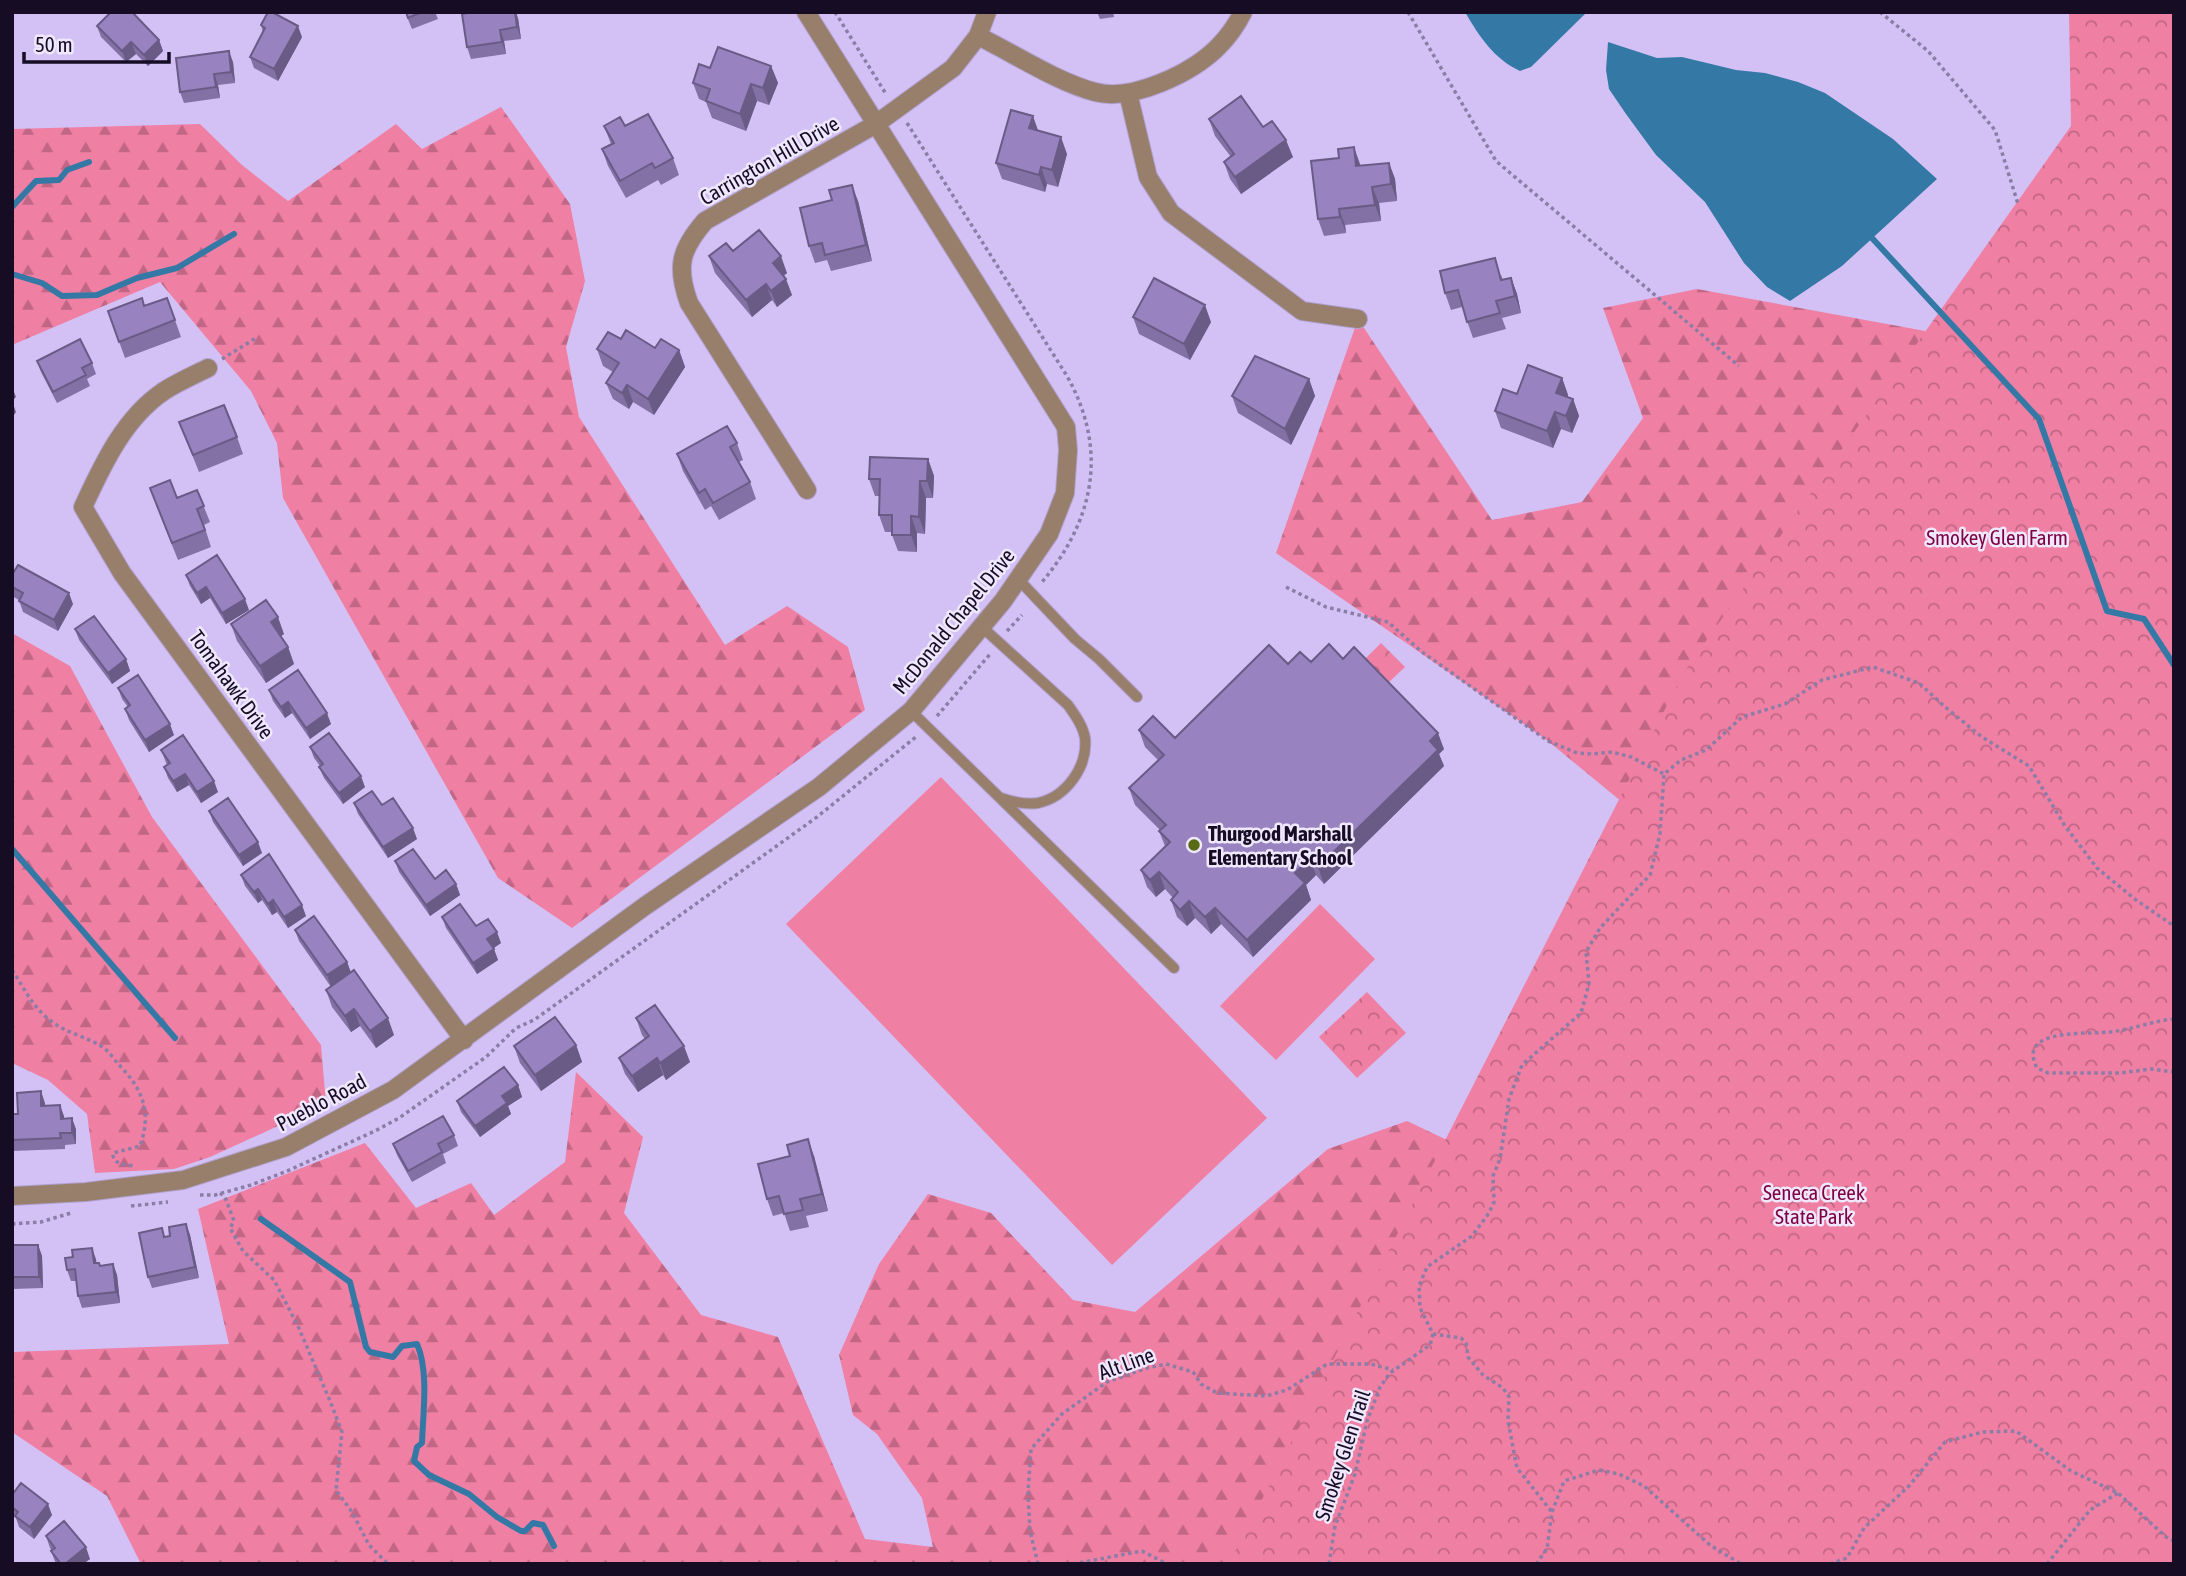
<svg xmlns="http://www.w3.org/2000/svg" width="2186" height="1576" font-family="'Asap Condensed',sans-serif">
	<style>
		.forest { fill: url(#forest-firs) }
		.park { fill: url(#park-crowns) }
		.pitch { fill: #ef7fa3 }
		.water { fill: #3479a6 }
		.lines { fill: none; stroke-linecap: round; stroke-linejoin: round }
		.stream { stroke: #3479a6; stroke-width: 6 }
		.service-casing { stroke: #b1a1cf; stroke-width: 12 }
		.minor-casing { stroke: #b1a1cf; stroke-width: 20 }
		.path { stroke: #8b7da6; stroke-width: 3.5; stroke-dasharray: 3.5 3.5; stroke-linecap: butt }
		.service { stroke: #987f6c; stroke-width: 10 }
		.minor { stroke: #987f6c; stroke-width: 18 }
		.wall { fill: #8370a4 }
		.shaded-wall { fill: #6a5b86 }
		.building { fill: #9882bf; stroke: #6a5b86; stroke-width: 2 }
		.poi-dot { fill: #596a15; stroke: #efe8fc; stroke-width: 2.5 }
		.labels { text-anchor: middle; dominant-baseline: central; stroke-width: 5; stroke-linejoin: round; paint-order: stroke }
		.street-label { font-size: 21px; fill: #160d24; stroke: #efe8fc }
		.park-label { font-size: 21px; fill: #7e003f; stroke: #efe8fc }
		.poi-label { font-size: 21px; font-weight: bold; fill: #160d24; stroke: #efe8fc; text-anchor: start }
	</style>
	<defs>
		<pattern id="forest-firs" width="22" height="20" patternUnits="userSpaceOnUse" patternTransform="scale(1.75)"><rect width="22" height="20" fill="#ef7fa3"/><path d="M5 1l3.5 6h-7zM16 11l3.5 6h-7z" fill="#c16685"/></pattern>
		<pattern id="park-crowns" width="20" height="18" patternUnits="userSpaceOnUse" patternTransform="scale(1.75)"><rect width="20" height="18" fill="#ef7fa3"/><path d="M2 6a3 3 0 1 1 6 0M12 15a3 3 0 1 1 6 0" fill="none" stroke="#c16685"/></pattern>
	</defs>
	<rect width="100%" height="100%" fill="#d3c1f5"/>
	<path class="forest" d="M501 107 570 204 585 281 566 347 579 417 725 645 787 606 848 647 865 710 572 928 498 878 283 498 277 443 251 391 160 282 12 345V129L200 124 242 165 288 201 396 124 422 149Z
		M1697 289 1958 337 2174 1564H141L107 1496 12 1432V1352L229 1344 198 1209 365 1143 416 1208 471 1183 494 1215 565 1162 576 1072 643 1137 624 1213 701 1315 778 1337 865 1539 933 1547 922 1498 877 1434 853 1415 839 1355 879 1264 928 1194 991 1213 1073 1300 1135 1312 1328 1149 1407 1121 1447 1140 1622 802 1548 741 1276 553 1358 319 1492 520 1582 502 1643 418 1603 308Z
		M12 633 70 666 152 817 321 1045 326 1104 210 1157 174 1169 95 1173 87 1114 48 1080 12 1063Z"/>
	<path class="park" d="M2069 12H2174V1564H1229L1684 672 2071 126Z
		M1381 643 1405 667 1388 683 1364 660Z
		M1367 992 1406 1033 1357 1078 1319 1037Z"/>
	<path class="pitch" d="M941 777 1267 1118 1112 1265 786 924Z
		M1320 904 1375 959 1276 1060 1220 1006Z"/>
	<path class="water" d="M1465 12H1587L1531 67 1520 71C1494 59 1479 36 1465 12Z
		M1608 42 1657 58 1682 57 1736 70 1765 73 1798 82 1825 93 1893 139 1937 179 1842 266 1790 301 1767 287 1744 263 1705 202 1656 155 1626 114 1609 89 1606 70Z"/>
	<g class="lines">
		<path class="stream" d="M12 207 36 181 59 180 67 170 89 162
			M1872 238 2039 419 2107 611 2144 619 2174 665
			M12 274 42 283 62 296 97 295 137 278 177 268 234 234
			M12 849 175 1038
			M261 1219 350 1282 366 1347 370 1352 393 1357 402 1346 417 1344C429 1371 423 1413 422 1443L417 1447 414 1461 429 1475 469 1494 497 1517 521 1531H525L533 1523 543 1525 554 1546"/>
		<g class="service-casing">
			<path id="service" d="M1018 579 1075 639 1099 659 1137 697
				M982 627 1068 705C1075 715 1083 726 1085 738 1088 767 1066 797 1038 803 1025 805 1013 802 1001 798
				M911 711 1174 968"/>
		</g>
		<g class="minor-casing">
			<path id="minor" d="M978 36C1013 53 1057 82 1095 92 1132 102 1192 73 1218 47 1227 38 1237 24 1243 12
				M1128 93 1148 177 1171 213 1302 311 1358 319
				M208 368C194 375 178 382 164 391 124 418 103 464 83 507L122 573 464 1040
				M807 490 689 303C676 267 680 250 705 221L876 124 953 68 978 36 987 12
				M12 1196 86 1192 183 1180 286 1147 393 1090 645 906 819 787 911 711 1003 601 1049 534 1065 493 1068 450 1066 427 806 12"/>
		</g>
		<path class="path" d="M835 12 886 94
			M1408 12 1496 161 1739 366
			M1880 12 1928 51 1995 130 2018 204
			M907 123 1067 376C1108 449 1095 519 1042 582
			M222 359 256 338
			M1286 587 1326 607 1388 622 1422 652 1548 741 1577 753 1593 754 1612 752 1631 757 1664 774
			M1007 631 1022 615
			M937 716 991 653
			M12 970C25 989 32 1007 51 1021 66 1033 88 1037 104 1048 109 1052 114 1059 118 1064 143 1089 152 1112 140 1146L113 1153C112 1165 126 1165 136 1166
			M2174 1019C2152 1021 2131 1030 2109 1032 2090 1034 2054 1031 2039 1043 2030 1050 2033 1060 2037 1068L2048 1073H2120L2151 1069 2174 1072
			M220 1193 225 1197 234 1221 230 1228 243 1251 274 1280 298 1326 330 1401 342 1432 336 1490 352 1512 369 1545 388 1564
			M200 1195H215L251 1185 285 1172 375 1131 399 1118 486 1057 516 1028 534 1020 817 817 917 736
			M131 1206 168 1202
			M12 1224 41 1222 71 1213
			M1433 1334 1461 1338 1466 1343 1468 1357 1483 1375 1503 1388 1509 1397 1508 1421 1517 1468 1552 1512
			M1038 1564 1030 1531 1028 1493 1031 1449 1062 1414 1107 1382 1147 1368 1166 1364 1193 1372 1201 1384 1217 1393 1266 1396 1287 1390 1327 1364H1371L1393 1370
			M1073 1564 1142 1551 1167 1564
			M1329 1564 1335 1526 1355 1474 1367 1421 1380 1387 1390 1373 1430 1345 1433 1334 1420 1308 1419 1286 1427 1267 1472 1236 1489 1213 1494 1202 1493 1176 1500 1159 1509 1099 1522 1065 1581 1013 1589 984 1586 952 1600 928 1650 875 1660 834 1664 774 1681 760 1706 750 1742 717 1785 704 1822 680 1873 667 1919 683 1945 707 1982 737 2029 766 2065 826 2097 868 2136 900 2174 926
			M1536 1564 1547 1549 1552 1512 1564 1481 1599 1470 1619 1474 1644 1486 1710 1545 1741 1564
			M1830 1564 1847 1558 1864 1528 1909 1486 1945 1442 1983 1432 2016 1431 2071 1471 2118 1493 2166 1537 2174 1541
			M2047 1564 2090 1510 2118 1493"/>
		<use href="#service" class="service"/>
		<use href="#minor" class="minor"/>
	</g>
	<path class="wall" d="M405 12H435L438 19 412 29Z
		M1097 12H1113L1114 17 1100 19Z
		M518 18 521 39 504 41 506 54 471 59 467 47Z
		M261 25 302 37 278 81 254 68 250 57 263 32Z
		M97 26 159 40 163 51 148 66 136 54 126 62 101 37Z
		M233 62 235 83 218 85 220 98 184 103 180 92Z
		M771 66 778 83 769 105 757 101 746 131 712 118 706 102 699 99 693 83 710 68Z
		M1209 119 1263 127 1293 157 1241 194 1230 179 1224 162 1231 157 1215 136Z
		M604 126H625L673 158 679 175 661 185 658 180 626 198 608 166 602 149 611 144Z
		M1038 131 1067 154 1058 187 1047 184 1045 192 1002 179 996 163Z
		M1389 163 1395 179 1397 201 1379 203 1381 221 1345 225 1346 233 1324 236 1318 219 1360 164V166Z
		M832 200 858 201 872 261 831 271 827 260 815 263 809 246Z
		M733 251 787 273 783 276 792 295 777 307 772 300 752 317 715 273 709 256Z
		M1501 275 1503 280 1511 278 1517 294 1521 313 1502 318 1506 329 1473 338 1462 307 1451 310 1445 293Z
		M144 306 175 320 181 337 125 358 108 311Z
		M1133 317 1211 322 1190 360 1139 334Z
		M621 339 655 348 679 350 685 367 654 415 633 402 629 409 613 399 606 383 613 372 603 366 597 349Z
		M37 361 92 363 96 374 87 379 90 386 57 403 41 372Z
		M1562 378 1568 395 1567 397 1573 399 1579 416 1572 433 1561 429 1553 448 1501 428 1495 411 1517 394Z
		M1309 379 1315 396 1291 445 1238 413 1232 396Z
		M179 422 237 437 243 454 199 472Z
		M737 443 743 460 739 462 750 482 756 499 719 520 711 506 705 510 683 471 677 454Z
		M928 459 934 476 933 498H926L925 534 917 533V552L898 551 892 535V532H885L879 515 880 496H875L869 479Z
		M197 490 210 522 204 525 211 547 178 560 156 505Z
		M12 575 73 604 58 631 23 612 19 600 12 596Z
		M186 575 249 610 226 624 210 598 201 604 190 586Z
		M231 624 284 634 280 636 288 647 294 664 266 683 237 641Z
		M75 629 126 659 130 671 112 684 79 640Z
		M1343 659 1444 749 1439 754 1444 766 1324 884 1316 875 1306 885 1311 900 1253 957 1221 924 1211 934 1195 918 1187 926 1177 917 1171 900 1173 898 1165 889 1156 897 1147 887 1141 870 1165 846 1159 831 1160 830 1135 805 1129 788 1158 760 1145 747 1139 730 1175 738 1288 664Z
		M118 688 174 735 149 752 129 720 125 709 128 707 122 699Z
		M269 690 331 724 310 739 292 713 285 718 273 701Z
		M310 747 365 787 343 804 324 778 319 767 320 766 314 758Z
		M161 750 218 792 201 803 189 785 177 792 168 778 164 767 167 765Z
		M354 803 382 805 417 839 388 858 358 814Z
		M209 811 262 853 243 866 213 822Z
		M395 861 435 879 456 884 460 895 430 916 399 872Z
		M241 875 306 916 288 928 277 912 272 915 262 900 258 903 245 886Z
		M442 917 476 926 501 943 493 948 498 960 477 974 446 928Z
		M295 930 347 962 351 973 394 1035 376 1048 360 1026 351 1032 332 1007 326 990 331 987 299 941Z
		M636 1018 690 1062 666 1080 663 1075 638 1092 625 1074 619 1058 645 1039 642 1035Z
		M576 1045 582 1062 541 1091 520 1063 514 1046Z
		M518 1085 522 1097 508 1106 511 1114 480 1137 461 1112 457 1101Z
		M45 1103V1106L64 1116V1119L76 1129V1144L65 1145V1149L12 1151V1114H18Z
		M454 1135 458 1146 443 1154 446 1163 412 1182 397 1155 393 1144Z
		M814 1156 828 1211 806 1216 809 1227 790 1231 784 1213 773 1216 767 1199Z
		M186 1224 190 1235 199 1278 152 1288 148 1277 165 1237 170 1236Z
		M12 1245H38L42 1256 43 1288 12 1289Z
		M96 1259V1263L100 1266 113 1264 117 1275 120 1303 82 1308 78 1296 76 1281H71L67 1270Z
		M12 1495 52 1515 34 1539 19 1527 16 1518 12 1515Z
		M46 1536 90 1559 83 1564H56L51 1551H52L50 1548Z"/>
	<path class="shaded-wall" d="M515 12H516L518 18 521 39 517 27Z
		M298 26 302 37 278 81 274 69Z
		M500 30 504 41 506 54 502 42Z
		M159 40 163 51 148 66 144 55Z
		M131 42 136 54 126 62 122 51Z
		M229 51 233 62 235 83 231 72Z
		M771 66 778 83 769 105 763 88Z
		M214 74 218 85 220 98 216 87Z
		M751 84 757 101 746 131 740 114Z
		M1033 116 1039 133 1029 128Z
		M1061 137 1067 154 1058 187 1052 170Z
		M1286 140 1293 157 1241 194 1235 177Z
		M1354 147 1360 164 1362 183 1356 166Z
		M1389 163 1395 179 1397 201 1391 184Z
		M1041 167 1047 184 1045 192 1039 175Z
		M852 185 858 201 872 261 866 245Z
		M1372 187 1379 203 1381 221 1375 205Z
		M1339 209 1345 225 1346 233 1340 217Z
		M781 256 787 273 779 280 773 263Z
		M1511 278 1517 294 1521 313 1515 296Z
		M786 279 792 295 777 307 771 291Z
		M766 284 772 300 752 317 746 300Z
		M1205 305 1211 322 1190 360 1184 344Z
		M679 350 685 367 654 415 648 399Z
		M1562 378 1568 395 1562 409 1556 393Z
		M1309 379 1315 396 1291 445 1285 429Z
		M627 385 633 402 629 409 622 393Z
		M12 387 16 397 12 401 16 412 12 418Z
		M1573 399 1579 416 1572 433 1566 416Z
		M1555 412 1561 429 1553 448 1547 431Z
		M928 459 934 476 933 498 927 481Z
		M920 481 926 498 925 534 919 517Z
		M911 516 917 533V552L911 535Z
		M206 587 210 598 201 604 197 593Z
		M69 593 73 604 58 631 54 620Z
		M245 599 249 610 226 624 222 613Z
		M278 617 284 634 277 639 271 622Z
		M288 647 294 664 266 683 260 666Z
		M126 659 130 671 112 684 108 673Z
		M288 702 292 713 285 718 281 707Z
		M327 713 331 724 310 739 306 728Z
		M170 724 174 735 149 752 145 740Z
		M1438 733 1444 749 1439 754 1444 766 1324 884 1318 867Z
		M185 774 189 785 177 792 173 781Z
		M361 776 365 787 343 804 339 793Z
		M214 781 218 792 201 803 197 792Z
		M413 828 417 839 388 858 383 847Z
		M258 842 262 853 243 866 239 855Z
		M1310 859 1316 875 1306 885 1311 900 1253 957 1247 940 1295 873Z
		M1159 872 1165 889 1156 897 1150 880Z
		M456 884 460 895 430 916 426 905Z
		M258 889 262 900 258 903 254 892Z
		M273 900 277 912 272 915 268 904Z
		M1189 901 1195 918 1187 926 1180 910Z
		M302 905 306 916 288 928 284 917Z
		M1215 908 1221 924 1211 934 1205 917Z
		M497 932 501 943 491 950 487 939Z
		M494 949 498 960 477 974 473 963Z
		M347 962 351 973 331 987 327 975Z
		M354 1009 360 1026 351 1032 345 1016Z
		M388 1018 394 1035 376 1048 370 1031Z
		M576 1045 582 1062 541 1091 535 1075Z
		M684 1046 690 1062 666 1080 660 1063Z
		M657 1058 663 1075 638 1092 632 1076Z
		M518 1085 522 1097 508 1106 511 1114 480 1137 475 1126 502 1096Z
		M41 1091 45 1103V1117L41 1106Z
		M60 1105 64 1116 65 1130 61 1119Z
		M72 1118 76 1129V1144L72 1133Z
		M808 1139 814 1156 828 1211 822 1194Z
		M186 1224 190 1235 199 1278 195 1267Z
		M38 1245 42 1256 43 1288 39 1277Z
		M92 1248 96 1259 98 1275 94 1263Z
		M113 1264 117 1275 120 1303 116 1292Z
		M48 1504 52 1515 34 1539 30 1527Z
		M86 1547 90 1559 83 1564H65Z"/>
	<path class="building" d="M111 12H132L159 40 144 55 131 42 122 51 97 26Z
		M268 12H272L298 26 274 69 250 57 265 28 261 25Z
		M406 12H422L408 18Z
		M473 12H515L517 27 500 30 502 42 467 47 462 14Z
		M718 47 771 66 763 88 751 84 740 114 706 101 710 89 693 83 699 64 710 68Z
		M229 51 231 72 214 74 216 87 180 92 176 58Z
		M1241 96 1263 127 1272 121 1286 140 1235 177 1224 162 1234 154 1209 119Z
		M1011 110 1033 116 1029 128 1061 137 1052 170 1041 167 1039 175 996 163Z
		M648 114 673 158 655 168 652 163 620 181 602 149 614 143 604 126 620 117 625 126Z
		M1354 147 1356 166 1389 163 1391 184 1372 187 1375 205 1339 209 1340 217 1318 219 1311 161 1339 158 1338 149Z
		M852 185 866 245 825 255 822 243 809 246 800 208 832 200 829 190Z
		M759 230 781 256 773 263 786 279 771 291 766 284 746 300 709 256 726 243 733 251Z
		M1495 258 1501 280 1511 278 1515 296 1496 301 1500 313 1467 322 1458 290 1445 293 1440 271Z
		M1154 278 1205 305 1184 344 1133 317Z
		M142 298 144 306 167 298 175 320 119 342 108 311Z
		M626 330 655 348 661 339 679 350 648 399 627 385 622 393 606 383 619 363 597 349 608 332 621 339Z
		M80 339 92 363 82 368 86 375 53 392 37 361Z
		M1255 356 1309 379 1285 429 1232 396Z
		M1528 365 1562 378 1556 393 1573 399 1566 416 1555 412 1547 431 1495 411 1503 389 1517 394Z
		M224 405 237 437 193 455 179 422Z
		M727 426 737 443 730 447 750 482 713 503 705 489 699 493 677 454Z
		M870 457 928 459 927 481H920L919 517 911 516V535H892V515H879L880 479H869Z
		M170 480 177 498 197 490 204 506 197 509 205 530 172 543 150 488Z
		M217 555 245 599 222 613 206 587 197 593 186 575Z
		M18 565 69 593 54 620 19 601 23 593 12 587V575Z
		M266 600 278 617 271 622 288 647 260 666 231 624Z
		M94 616 126 659 108 673 75 629Z
		M1329 644 1343 659 1354 647 1438 733 1430 741 1438 750 1318 867 1310 859 1295 873 1305 883 1247 940 1215 908 1205 917 1189 901 1180 910 1171 900 1178 892 1159 872 1150 880 1141 870 1170 842 1159 831 1166 825 1129 788 1164 755 1139 730 1153 716 1175 738 1269 645 1288 664 1300 652 1311 662Z
		M298 670 327 713 306 728 288 702 281 707 269 690Z
		M138 675 170 724 145 740 125 709 130 705 118 688Z
		M329 733 361 776 339 793 319 767 323 764 310 747Z
		M183 735 214 781 197 792 185 774 173 781 164 767 170 763 161 750Z
		M372 791 382 805 393 798 413 828 383 847 354 803Z
		M228 798 258 842 239 855 209 811Z
		M413 849 435 879 446 870 456 884 426 905 395 861Z
		M269 854 302 905 284 917 273 900 268 904 258 889 254 892 241 875Z
		M460 904 476 926 488 919 497 932 487 939 494 949 473 963 442 917Z
		M314 916 347 962 327 975 295 930Z
		M354 970 388 1018 370 1031 354 1009 345 1016 326 990Z
		M655 1005 684 1046 660 1063 657 1058 632 1076 619 1058 649 1036 636 1018Z
		M555 1017 576 1045 535 1075 514 1046Z
		M504 1067 518 1085 502 1096 507 1103 475 1126 457 1101Z
		M41 1091V1106L60 1105 61 1119 72 1118V1133H60L61 1138 12 1140V1114H18L17 1093Z
		M443 1116 454 1135 438 1144 442 1152 408 1171 393 1144Z
		M808 1139 822 1194 800 1199 803 1210 784 1214 779 1196 767 1199 758 1164 790 1156 787 1145Z
		M186 1224 195 1267 148 1277 139 1233 162 1228 164 1237 170 1236 169 1227Z
		M12 1245H38L39 1277H12Z
		M92 1248 94 1263H99L100 1266 113 1264 116 1292 78 1296 75 1269 67 1270 65 1258 73 1257 72 1250Z
		M21 1483 48 1504 30 1527 15 1516 18 1512 12 1507V1495Z
		M64 1521 86 1547 65 1564H61L51 1551 55 1548 46 1536Z"/>
	<circle class="poi-dot" cx="1194" cy="845" r="7"/>
	<g class="labels">
		<g class="street-label">
			<text transform="translate(769 160) rotate(-30)">Carrington Hill Drive</text>
			<text transform="translate(953 621) rotate(-51)">McDonald Chapel Drive</text>
			<text transform="translate(232 684) rotate(54)">Tomahawk Drive</text>
			<text transform="translate(321 1102) rotate(-28)">Pueblo Road</text>
			<text transform="translate(1126 1363) rotate(-20)">Alt Line</text>
			<text transform="translate(1342 1455) rotate(-72)">Smokey Glen Trail</text>
		</g>
		<g class="park-label">
			<text x="1997" y="537">Smokey Glen Farm</text>
			<text x="1814" y="1192">Seneca Creek<tspan x="1814" dy="24">State Park</tspan></text>
		</g>
		<g class="poi-label">
			<text x="1208" y="833">Thurgood Marshall<tspan x="1208" dy="24">Elementary School</tspan></text>
		</g>
	</g>
	<rect width="2186" height="1576" fill="none" stroke="#160d24" stroke-width="28"/>
	<path d="M24 52v10h145v-10" fill="none" stroke="#160d24" stroke-width="3.5"/>
	<text x="35" y="52" font-size="21" fill="#160d24" stroke="#efe8fc" stroke-width="5" paint-order="stroke">50 m</text>
</svg>
